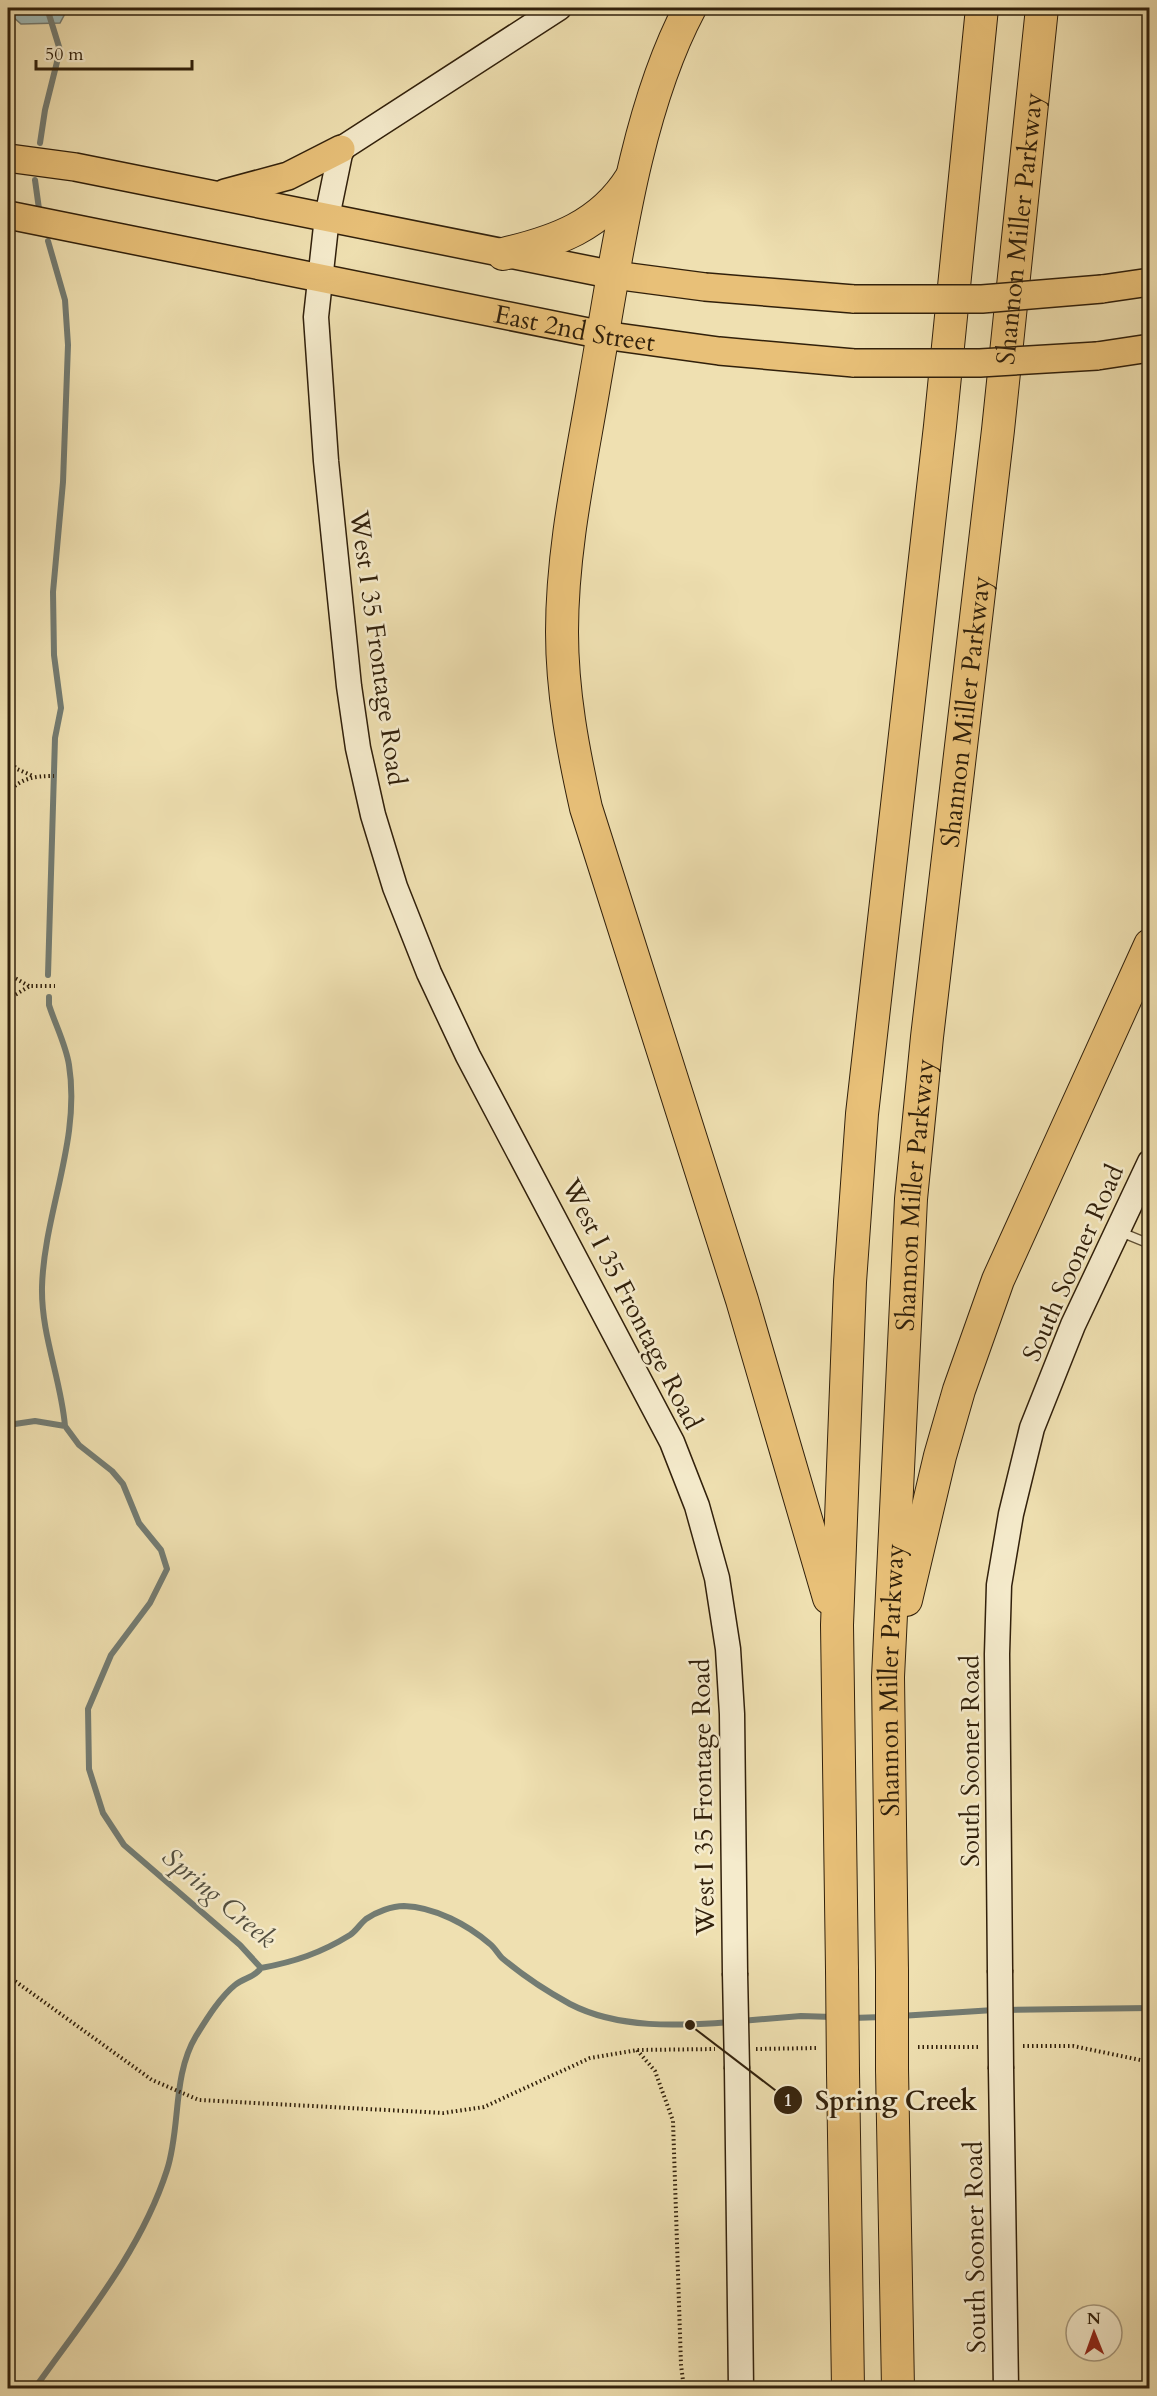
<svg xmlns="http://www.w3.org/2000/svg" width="1157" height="2396" font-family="Cardo,serif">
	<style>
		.water { fill: #9fbab8; stroke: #737c73; stroke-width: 1.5 }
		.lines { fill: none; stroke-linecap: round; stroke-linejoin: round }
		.stream { stroke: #737c73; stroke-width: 6 }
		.lane-casing { stroke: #605034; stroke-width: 11 }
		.secondary-casing { stroke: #31200b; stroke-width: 27 }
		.primary-casing { stroke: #31200b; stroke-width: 30 }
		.highway-casing { stroke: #31200b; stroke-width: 34 }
		.path { stroke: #31200b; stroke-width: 4; stroke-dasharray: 1.5 3; stroke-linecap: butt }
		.lane { stroke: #f5ebcc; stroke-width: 8 }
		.secondary { stroke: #f5ebcc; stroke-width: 24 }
		.primary { stroke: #e8c078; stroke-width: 27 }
		.highway { stroke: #e8c078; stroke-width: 32 }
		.secondary-bridge-casing { stroke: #31200b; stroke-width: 27; stroke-linecap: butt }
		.primary-bridge-casing { stroke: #31200b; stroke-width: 30; stroke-linecap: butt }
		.highway-bridge-casing { stroke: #31200b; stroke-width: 34; stroke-linecap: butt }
		.secondary-bridge { stroke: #f5ebcc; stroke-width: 24 }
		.primary-bridge { stroke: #e8c078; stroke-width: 27 }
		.highway-bridge { stroke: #e8c078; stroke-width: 32 }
		.labels { text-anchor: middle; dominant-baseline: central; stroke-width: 5; stroke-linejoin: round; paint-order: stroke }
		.street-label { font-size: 26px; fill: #31200b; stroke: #f5ebcc }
		.water-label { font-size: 27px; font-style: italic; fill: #524e3f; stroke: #f5ebcc }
		.leader { fill: none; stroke: #31200b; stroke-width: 2 }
		.callout-dot { fill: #31200b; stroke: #f5ebcc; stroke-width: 2 }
		.mark-label { font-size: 18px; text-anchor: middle; font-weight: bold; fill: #fff }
		.callout-label { font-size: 27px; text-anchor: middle; font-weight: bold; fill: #31200b; stroke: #f5ebcc; stroke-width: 5; stroke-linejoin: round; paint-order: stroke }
	</style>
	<rect width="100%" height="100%" fill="#efe0b1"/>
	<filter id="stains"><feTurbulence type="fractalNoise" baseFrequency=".00333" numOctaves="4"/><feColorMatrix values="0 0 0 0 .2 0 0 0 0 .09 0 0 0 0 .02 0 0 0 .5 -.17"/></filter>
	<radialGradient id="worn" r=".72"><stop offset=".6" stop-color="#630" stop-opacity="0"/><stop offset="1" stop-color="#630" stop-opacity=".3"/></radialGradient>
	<path class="water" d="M10 8H68L60 23 21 24 11 15Z"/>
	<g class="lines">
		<path class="stream" d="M40 143 45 110 60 50 47 8
			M35 180 39 209
			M48 241 65 300 68 345 63 482 53 592 54 655 61 708 55 738 48 975
			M49 997V1005C55 1024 66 1045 69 1065 81 1140 44 1213 42 1287 41 1335 61 1379 65 1426
			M8 1425 35 1421 65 1426 79 1445 112 1471 123 1484 139 1523 161 1550 167 1569 150 1603 111 1655 88 1709 89 1769 103 1813 124 1845 240 1945 261 1968
			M261 1968C294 1962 321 1953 350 1935 356 1931 360 1924 366 1919 376 1912 392 1906 404 1906 435 1907 468 1925 490 1944 495 1948 498 1954 502 1958 521 1974 548 1992 570 2004 618 2029 679 2026 731 2022
			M1005 2010 1150 2008
			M900 2016 994 2010
			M852 2018 884 2017
			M741 2021 801 2016 833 2017
			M35 2388C84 2319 141 2251 167 2170 181 2127 172 2076 196 2036 206 2020 220 1997 235 1985 244 1978 255 1977 261 1968"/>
		<g class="lane-casing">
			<path id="lane" d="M1118 1231 1150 1244"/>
		</g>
		<g class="secondary-casing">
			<path id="secondary" d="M559 8 341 149 327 217 316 317 326 461 349 686 358 748 373 815 395 887 429 973 468 1056 672 1442 697 1506 717 1578 728 1649 732 1714 735 1973
				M1000 1970 997 1654 999 1585 1011 1514 1032 1428 1073 1325 1150 1162
				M737 2069 741 2388
				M1001 2069 1006 2388"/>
		</g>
		<g class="primary-casing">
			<g id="primary">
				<path d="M8 158 75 167 614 275 705 287 854 299"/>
				<path d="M225 193 288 176 341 149"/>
				<path id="s1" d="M8 215 603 335 719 351 854 363"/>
				<path d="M1102 289 1150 282"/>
				<path d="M1097 356 1150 348"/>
			</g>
		</g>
		<g class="highway-casing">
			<g id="highway">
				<path d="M690 8C634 113 616 262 595 380 581 464 562 547 562 632 562 692 573 750 586 808L742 1300 829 1598"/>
				<path d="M503 254C555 242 601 226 631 178"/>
				<path d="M906 1600 940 1456 959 1390 998 1280 1150 945"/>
				<path d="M842 1970 837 1625 850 1282 862 1114 940 426 982 8"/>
				<path id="s2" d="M892 1971 888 1677 911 1199 927 1037 998 430 1042 8"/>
				<path d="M892 2069 898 2388"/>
				<path d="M843 2072 848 2388"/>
			</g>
		</g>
		<path class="path" d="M8 760 17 769 33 776
			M8 792C22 778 34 776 54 776
			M8 974 29 986
			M8 999 30 986H55
			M8 1976 152 2080 199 2100 443 2113 484 2107 590 2058 637 2050 715 2049
			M1023 2046H1073L1150 2062
			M918 2047H979
			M756 2049 817 2048
			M637 2050 655 2071 673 2121 681 2365 684 2388"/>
		<use href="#lane" class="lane"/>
		<use href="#secondary" class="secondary"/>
		<use href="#primary" class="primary"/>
		<use href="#highway" class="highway"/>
		<g class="secondary-bridge-casing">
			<path id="secondary-bridge" d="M1000 1970 1001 2069
				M735 1973 737 2069"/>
		</g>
		<g class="primary-bridge-casing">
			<path id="primary-bridge" d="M854 299H982L1102 289
				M854 363H980L1097 356"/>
		</g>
		<g class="highway-bridge-casing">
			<path id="highway-bridge" d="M842 1970 843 2072
				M892 2069V1971"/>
		</g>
		<use href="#secondary-bridge" class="secondary-bridge"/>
		<use href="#primary-bridge" class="primary-bridge"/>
		<use href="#highway-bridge" class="highway-bridge"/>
	</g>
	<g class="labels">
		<g class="street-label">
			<text stroke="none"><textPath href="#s2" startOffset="1749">Shannon Miller Parkway</textPath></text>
			<text stroke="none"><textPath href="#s1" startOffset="578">East 2nd Street</textPath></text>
			<text transform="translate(378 648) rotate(82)">West I 35 Frontage Road</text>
			<text stroke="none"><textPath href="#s2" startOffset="1263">Shannon Miller Parkway</textPath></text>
			<text stroke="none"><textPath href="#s2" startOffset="777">Shannon Miller Parkway</textPath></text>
			<text transform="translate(1073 1263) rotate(-66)">South Sooner Road</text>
			<text transform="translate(632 1304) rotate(63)">West I 35 Frontage Road</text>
			<text stroke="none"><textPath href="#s2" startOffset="291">Shannon Miller Parkway</textPath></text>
			<text transform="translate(970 1761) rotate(-90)">South Sooner Road</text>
			<text transform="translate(703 1797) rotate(-91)">West I 35 Frontage Road</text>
			<text transform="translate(975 2247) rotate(-91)">South Sooner Road</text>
		</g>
		<g class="water-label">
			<text transform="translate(219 1898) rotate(40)">Spring Creek</text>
		</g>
	</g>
	<path class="leader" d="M690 2025L788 2100"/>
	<g class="callout-dot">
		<circle cx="690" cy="2025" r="6"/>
		<circle cx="788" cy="2100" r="15"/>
	</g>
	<g class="mark-label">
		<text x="788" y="2106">1</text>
	</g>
	<g class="callout-label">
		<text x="896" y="2110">Spring Creek</text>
	</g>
	<rect width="1157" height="2396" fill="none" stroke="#efe0b1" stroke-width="30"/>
	<rect x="9" y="9" width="1139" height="2378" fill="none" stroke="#31200b" stroke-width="3"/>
	<rect x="15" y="15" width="1127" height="2366" fill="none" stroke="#31200b" stroke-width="1.5"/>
	<g transform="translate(1094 2333) rotate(359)"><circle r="28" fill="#f5ebcc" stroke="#a79a7f" stroke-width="1.5"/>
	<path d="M0-4.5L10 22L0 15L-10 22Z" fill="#8f2418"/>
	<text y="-9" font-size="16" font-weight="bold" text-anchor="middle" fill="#31200b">N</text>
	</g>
	<path d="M36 60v9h156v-9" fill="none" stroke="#31200b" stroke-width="3"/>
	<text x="45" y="60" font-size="18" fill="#31200b" stroke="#f5ebcc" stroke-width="4.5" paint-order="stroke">50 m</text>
	<rect width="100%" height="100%" filter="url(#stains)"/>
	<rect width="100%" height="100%" fill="url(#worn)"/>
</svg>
